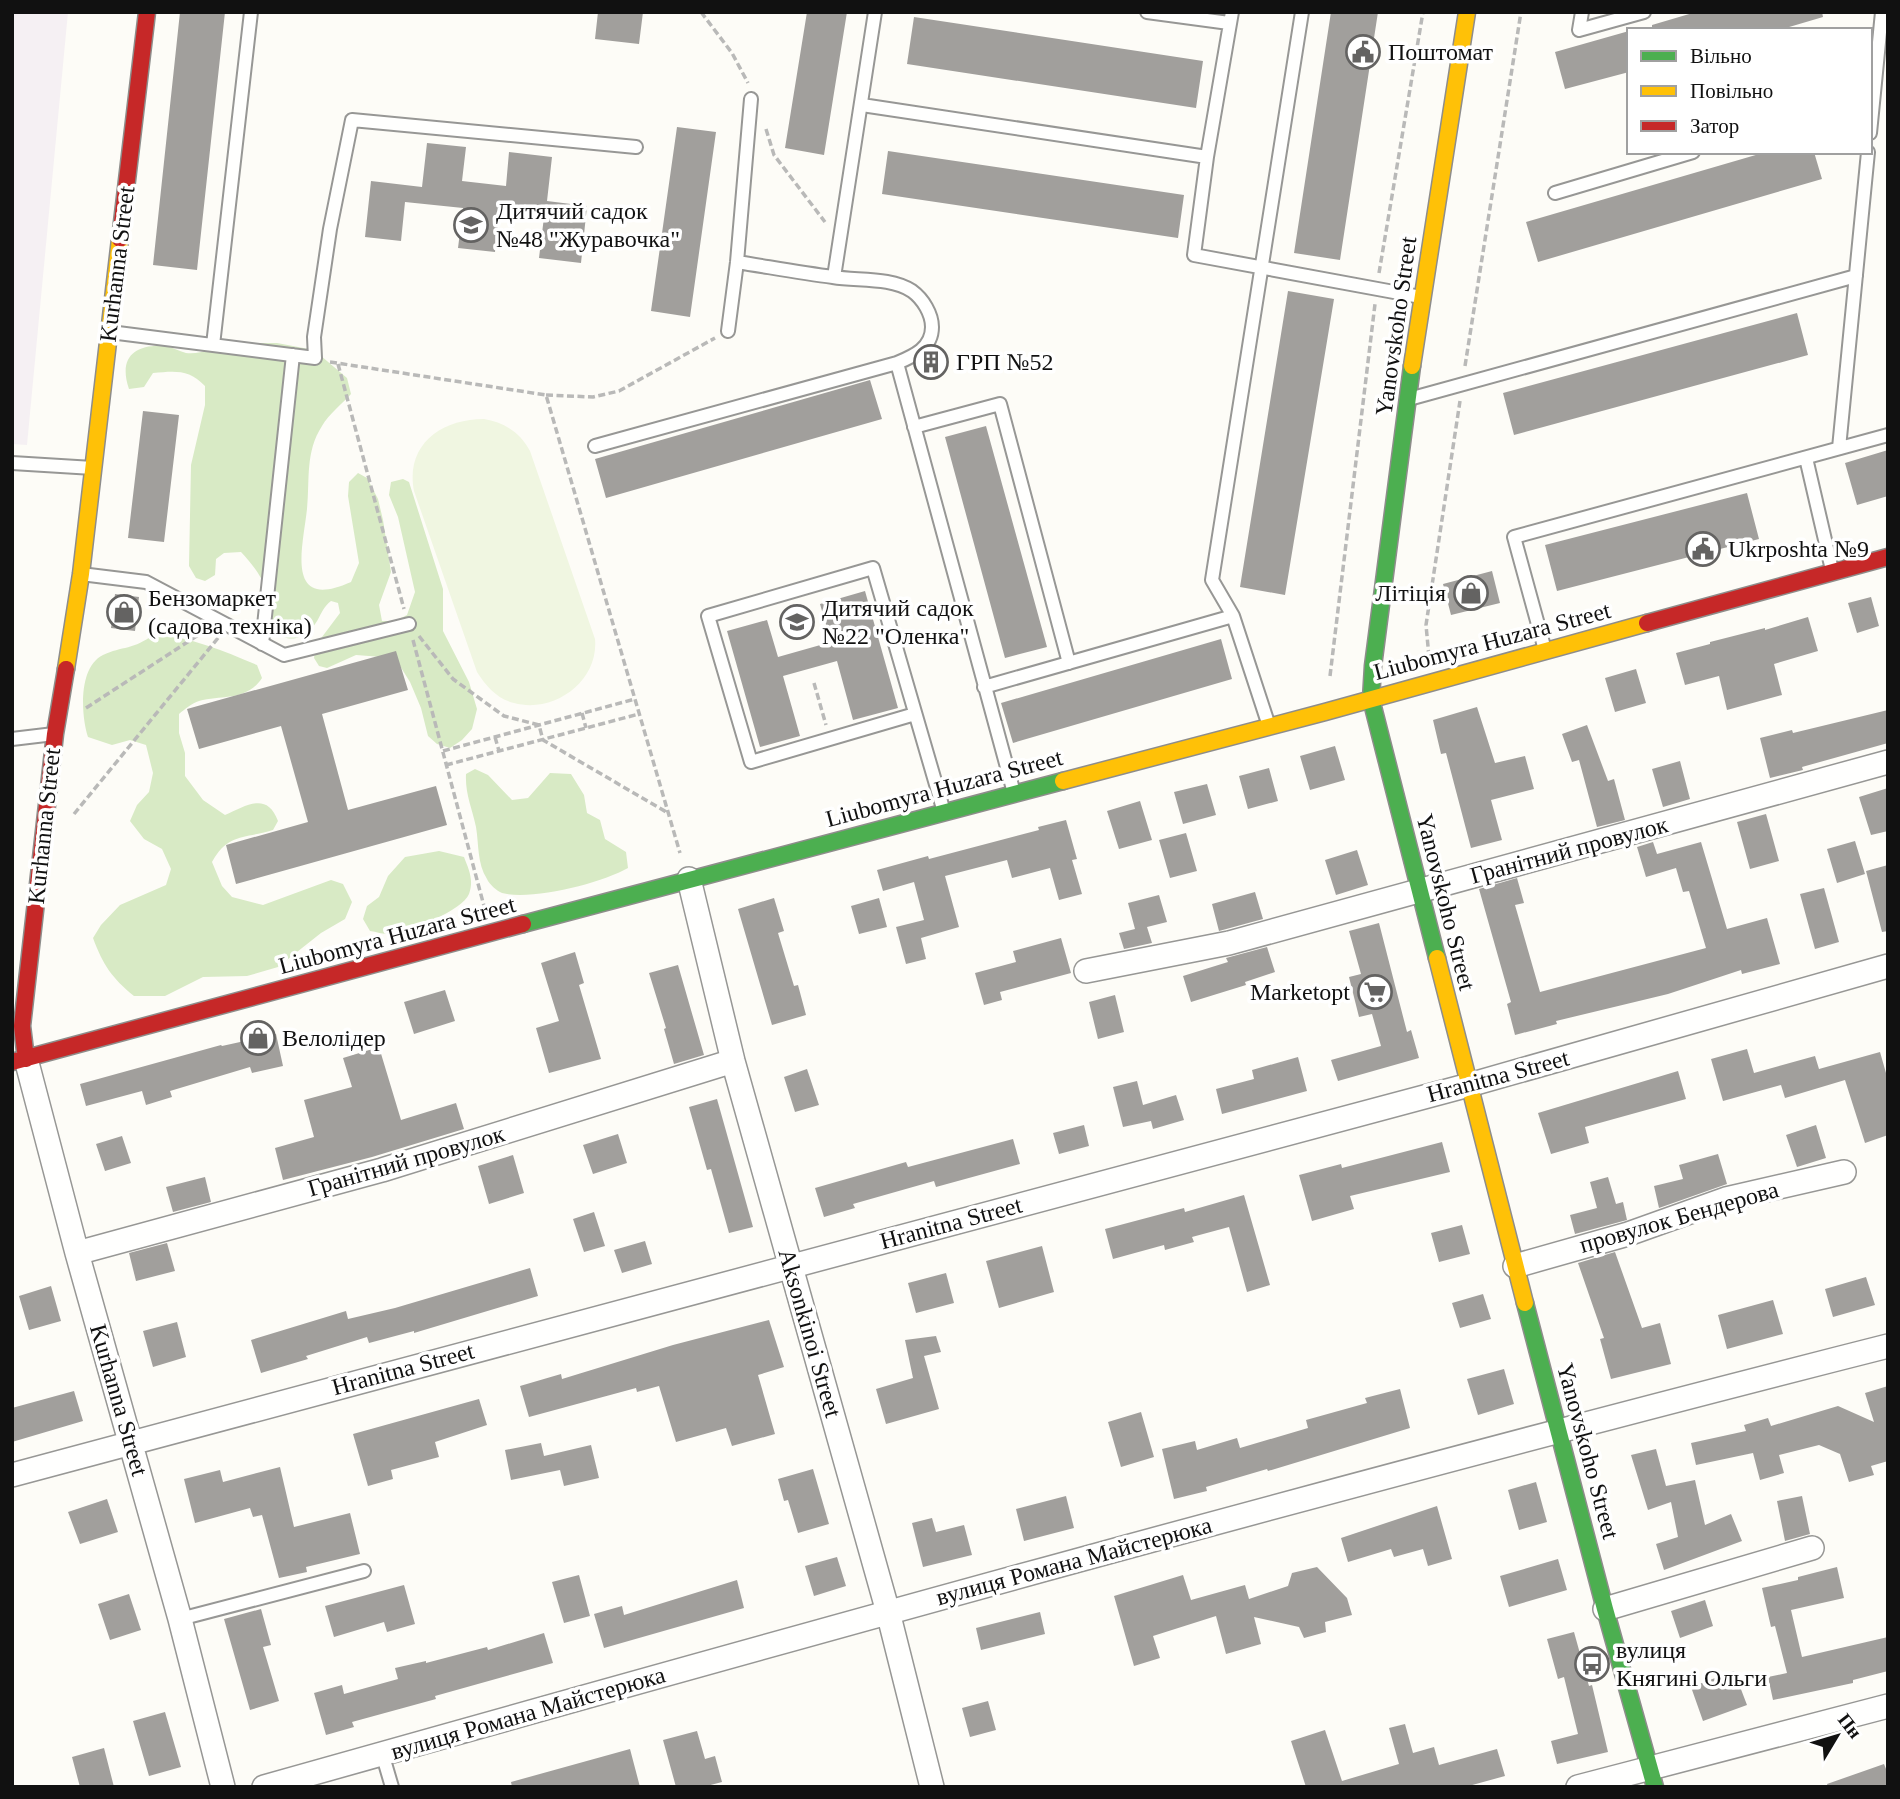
<svg xmlns="http://www.w3.org/2000/svg" width="1900" height="1799" font-family="'Times New Roman',serif">
	<style>
		.industrial { fill: #f5f0f3 }
		.forest { fill: #d8eac5 }
		.pitch { fill: #f0f6e1 }
		.building { fill: #a19f9c }
		.lines { fill: none; stroke-linecap: round; stroke-linejoin: round }
		.lane-casing { stroke: #979795; stroke-width: 16 }
		.street-casing { stroke: #979795; stroke-width: 26 }
		.fast-casing { stroke: #8e8d8b; stroke-width: 19 }
		.slow-casing { stroke: #8e8d8b; stroke-width: 19 }
		.jam-casing { stroke: #8e8d8b; stroke-width: 19 }
		.path { stroke: #b9b9b8; stroke-width: 3.5; stroke-dasharray: 7 3.5; stroke-linecap: butt }
		.lane { stroke: #fffffe; stroke-width: 12 }
		.street { stroke: #fffffe; stroke-width: 23 }
		.fast { stroke: #4caf50; stroke-width: 16 }
		.slow { stroke: #ffc107; stroke-width: 16 }
		.jam { stroke: #c62828; stroke-width: 16 }
		.labels { text-anchor: middle; dominant-baseline: central; stroke-width: 7; stroke-linejoin: round; paint-order: stroke }
		.poi-label { font-size: 24px; fill: #111; stroke: #fff; text-anchor: start }
		.street-label { font-size: 24px; fill: #111; stroke: #fff }
	</style>
	<rect width="100%" height="100%" fill="#fdfcf7"/>
	<path class="industrial" d="M12 12H68L27 445 12 444Z"/>
	<path class="forest" d="M235 343H277L314 350 347 378 351 394C342 404 329 414 322 426 305 452 310 480 307 509 303 547 284 612 351 582L359 563 348 496 349 482 358 473 367 478 378 499 383 520 391 572 379 605 382 621H395L407 615 415 592 398 517 389 495 391 482 403 479 409 482 443 589V631L469 682 477 709 472 729 462 740 450 748 437 744 428 736 421 708 410 682 395 658 356 655 327 668 319 666 314 658 316 645 340 613 338 603 331 601C317 612 321 627 299 637 283 644 267 626 264 611 263 604 266 596 265 589 262 575 250 562 241 552L224 553 216 559 215 575 205 581 196 578 189 566 191 465 205 405V386C189 369 175 371 153 373L144 387 129 389C118 357 135 344 165 346 172 347 179 351 186 353 200 355 221 346 235 343Z
		M154 634C190 637 224 651 257 665L262 678C247 701 223 695 199 701 192 703 185 709 179 714V733L185 753V776L203 800 225 815C246 806 267 791 278 821L273 830C244 839 228 833 212 862L222 886 232 897 263 905 331 880 343 884 352 902 345 919 321 933 278 967 247 976 203 977 165 996H134C112 978 103 965 93 938L101 925 120 905 166 885 171 869 162 849 144 839 130 821 137 805 149 792 153 773 146 745 130 740 112 745 88 737C81 716 78 667 103 655 122 646 134 650 154 634Z
		M475 769 488 775 512 800 528 798 550 773 571 774 584 795 587 813 600 820 605 839 626 852 628 868C602 883 531 901 502 893 497 891 489 884 487 879 477 863 479 845 476 827 472 808 465 794 466 774Z
		M439 851 464 857C469 870 474 880 469 894 463 910 409 932 392 934 385 935 377 932 370 931L363 919 367 906 379 897 388 876 405 857Z"/>
	<path class="pitch" d="M484 419C504 422 521 433 530 451L595 639C599 681 554 714 514 703 497 699 486 686 477 672L414 491C405 445 441 419 484 419Z"/>
	<path class="building" d="M180 12H225L197 270 153 265Z
		M598 12H643L639 44 595 39Z
		M807 12H847L824 155 785 148Z
		M1331 12H1378L1340 260 1294 253Z
		M1696 12H1822L1823 17 1779 30H1652V25Z
		M914 17 1203 61 1196 108 907 64Z
		M1629 31V72L1565 89 1555 52Z
		M677 127 716 132 690 317 651 311Z
		M427 143 466 147 462 181 506 186 509 152 552 157 547 201 587 206 581 263 539 258 544 217 499 212 495 252 458 248 463 208 405 202 401 241 365 237 371 181 422 187Z
		M888 151 1184 195 1178 238 882 194Z
		M1766 152H1814L1822 179 1538 262 1526 222Z
		M1288 291 1334 299 1285 595 1240 587Z
		M1797 313 1808 355 1514 435 1503 393Z
		M870 380 882 419 606 498 595 459Z
		M143 411 179 415 164 542 128 538Z
		M986 426 1047 647 1005 658 945 437Z
		M1888 450V496L1857 505 1845 463Z
		M1747 493 1759 539 1557 591 1545 545Z
		M1492 571 1500 603 1451 615 1443 584Z
		M865 591 898 708 853 720 837 661 783 676 800 736 760 747 727 631 767 620 778 657 831 642 820 604Z
		M115 594 139 597 135 631 111 628Z
		M1871 597 1879 626 1857 633 1848 603Z
		M1808 617 1818 651 1774 664 1782 695 1727 710 1719 676 1685 685 1676 653 1710 644V642L1765 628V630Z
		M1221 639 1232 679 1013 743 1001 703Z
		M396 651 408 690 322 714 348 810 436 786 447 825 236 884 226 845 308 822 281 726 199 749 187 709Z
		M1636 669 1646 703 1615 712 1605 678Z
		M1477 707 1495 763 1525 756 1534 789 1491 800 1502 840 1471 848 1446 753 1441 754 1433 720Z
		M1888 710V743L1802 767 1803 770 1770 778 1760 738 1792 730 1793 733Z
		M1587 725 1608 781 1614 779 1625 820 1597 827 1579 760 1572 762 1562 734Z
		M1335 746 1345 780 1310 790 1300 756Z
		M1680 761 1690 799 1663 807 1652 769Z
		M1269 768 1278 801 1248 809 1239 776Z
		M1207 784 1216 815 1183 824 1174 792Z
		M1888 788V831L1871 835 1859 797Z
		M1140 801 1152 840 1119 849 1107 811Z
		M1766 814 1779 861 1750 869 1737 822Z
		M1066 820 1077 859 1072 860 1082 894 1059 900 1050 868 1012 878 1007 860 945 876 959 927 921 938 926 959 906 964 896 927 924 920 914 882 883 891 877 870 928 856 929 859 1039 830 1038 827Z
		M1186 833 1197 871 1170 878 1159 840Z
		M1855 841 1865 874 1837 883 1827 849Z
		M1653 842 1657 854 1701 842 1727 929 1767 918 1780 964 1742 974 1741 970 1668 994 1556 1021 1557 1024 1515 1035 1507 1004 1511 1002 1479 889 1517 878 1524 903 1515 905 1540 992 1706 948 1689 891 1683 892 1676 868 1646 877 1637 847Z
		M1357 850 1368 885 1336 895 1325 860Z
		M1888 865V931L1882 932 1866 871Z
		M1824 888 1839 942 1815 949 1800 894Z
		M1255 892 1263 919 1219 931 1212 904Z
		M1159 895 1167 922 1147 927 1152 943 1124 949 1119 933 1135 929 1128 903Z
		M774 898 784 931 778 933 794 986 798 985 806 1015 772 1025 738 909Z
		M879 898 887 927 859 934 851 906Z
		M1379 923 1407 1032 1411 1030 1419 1058 1338 1081 1331 1060 1381 1046 1372 1014 1359 1017 1349 977 1361 974 1349 931Z
		M1061 938 1071 973 1000 992 1002 1000 984 1005 975 973 1016 962 1013 951Z
		M1267 947 1275 972 1245 982 1246 985 1191 1002 1183 976 1228 962 1226 958Z
		M575 952 584 983 579 985 601 1059 549 1073 536 1028 559 1021 541 963Z
		M678 965 704 1055 674 1064 664 1029 666 1028 649 973Z
		M445 990 455 1021 414 1034 404 1002Z
		M1115 995 1124 1032 1098 1039 1089 1002Z
		M276 1034 283 1066 252 1073 250 1067 170 1091 172 1097 146 1105 142 1091 86 1106 80 1084 221 1045 222 1046Z
		M379 1047 401 1120 456 1103 464 1129 372 1157 283 1180 275 1148 314 1137 304 1100 352 1087 343 1058Z
		M1747 1049 1754 1073 1815 1056 1819 1069 1880 1052 1888 1080V1135L1865 1143 1845 1080 1785 1098 1781 1085 1723 1101 1711 1059Z
		M1298 1057 1307 1091 1222 1114 1216 1089 1254 1079 1252 1070Z
		M807 1069 819 1105 795 1112 784 1077Z
		M1678 1071 1686 1099 1585 1127 1589 1143 1551 1154 1538 1113Z
		M1137 1081 1143 1105 1176 1095 1184 1120 1153 1129 1151 1121 1123 1127 1113 1087Z
		M717 1099 753 1227 729 1233 711 1169 707 1170 689 1107Z
		M1084 1125 1089 1146 1059 1154 1053 1133Z
		M1816 1125 1826 1158 1797 1167 1786 1135Z
		M618 1134 627 1163 593 1174 583 1145Z
		M122 1136 131 1163 105 1171 96 1144Z
		M1013 1139 1020 1164 936 1187 934 1181 853 1204 855 1208 824 1217 815 1188 906 1162 908 1167Z
		M1442 1142 1450 1172 1350 1196 1354 1209 1312 1221 1299 1175 1341 1164 1342 1168Z
		M1718 1154 1727 1184 1659 1208 1654 1186 1683 1179 1679 1165Z
		M513 1155 524 1193 489 1204 478 1166Z
		M205 1177 211 1202 173 1212 166 1187Z
		M1608 1177 1616 1204 1623 1202 1627 1220 1575 1234 1570 1215 1597 1208 1590 1182Z
		M1244 1195 1270 1285 1247 1292 1229 1227 1192 1237 1194 1242 1165 1250 1164 1245 1113 1259 1105 1229 1184 1208 1185 1212Z
		M594 1212 605 1246 584 1252 573 1219Z
		M1462 1225 1470 1254 1439 1262 1431 1233Z
		M645 1241 652 1264 622 1273 614 1250Z
		M167 1243 175 1271 136 1281 129 1253Z
		M1042 1246 1054 1292 999 1308 986 1261Z
		M1615 1252 1642 1328 1660 1323 1671 1364 1611 1379 1600 1339 1604 1338 1578 1263Z
		M530 1268 538 1296 414 1333V1331L369 1343 367 1337 306 1356 308 1359 261 1373 251 1340 346 1311 348 1319 395 1308Z
		M946 1273 954 1303 916 1313 908 1283Z
		M1866 1277 1875 1305 1833 1317 1825 1289Z
		M51 1286 61 1321 29 1330 19 1296Z
		M1483 1294 1491 1319 1460 1328 1452 1303Z
		M1773 1300 1783 1334 1727 1349 1718 1315Z
		M769 1320 784 1367 758 1375 775 1434 732 1446 726 1428 676 1442 659 1386 637 1392 636 1388 529 1417 520 1386 561 1374 562 1379 673 1345Z
		M177 1322 186 1357 153 1367 143 1331Z
		M936 1336 941 1352 924 1356 939 1409 886 1424 876 1389 913 1378 905 1340Z
		M1504 1369 1514 1404 1478 1415 1467 1379Z
		M1888 1386V1461L1871 1466 1874 1475 1849 1482 1840 1454 1819 1445 1779 1455 1784 1473 1760 1480 1753 1453 1696 1465 1691 1443 1746 1431 1744 1425 1768 1418 1771 1426 1838 1406 1874 1422 1865 1393Z
		M1400 1389 1410 1428 1268 1471 1267 1469 1206 1487 1207 1491 1174 1499 1162 1449 1195 1441 1197 1450 1237 1438 1240 1448 1308 1428 1306 1420 1367 1403 1365 1398Z
		M74 1391 83 1421 12 1442V1408Z
		M479 1399 487 1425 435 1442 439 1457 391 1470 393 1479 368 1486 353 1434Z
		M1141 1412 1154 1457 1121 1467 1108 1422Z
		M541 1443 544 1456 591 1445 599 1478 564 1486 560 1470 511 1480 505 1450Z
		M1656 1449 1666 1486 1695 1480 1705 1525 1731 1514 1742 1541 1664 1570 1656 1544 1678 1537 1671 1502 1648 1510 1631 1455Z
		M280 1467 294 1527 350 1513 360 1554 306 1567 307 1572 279 1578 262 1515 253 1517 250 1508 195 1523 184 1479 220 1470 223 1482Z
		M813 1469 829 1524 798 1533 788 1500 784 1501 778 1479Z
		M1536 1482 1547 1522 1519 1530 1508 1490Z
		M1066 1496 1074 1528 1024 1541 1016 1509Z
		M1802 1496 1810 1534 1785 1541 1777 1501Z
		M107 1499 118 1532 80 1544 68 1512Z
		M1437 1506 1452 1559 1428 1566 1423 1549 1394 1557 1391 1549 1348 1562 1341 1538Z
		M932 1518 936 1532 964 1525 972 1555 923 1567 912 1523Z
		M837 1557 846 1586 814 1596 805 1566Z
		M1558 1559 1567 1590 1509 1607 1500 1576Z
		M1317 1567 1347 1598 1352 1615 1325 1622 1326 1632 1304 1638 1299 1627 1254 1617 1261 1644 1226 1654 1216 1616 1153 1636 1160 1658 1134 1666 1114 1596 1183 1575 1191 1600 1245 1585 1249 1599 1288 1586 1292 1573Z
		M1837 1567 1844 1598 1791 1610 1802 1657 1888 1637V1671L1853 1680V1683L1773 1700 1768 1677 1787 1673 1775 1626 1771 1627 1762 1588 1798 1580V1577Z
		M579 1575 590 1616 564 1623 552 1582Z
		M737 1580 744 1608 604 1648 594 1614 622 1606 624 1615Z
		M404 1585 415 1624 387 1632 384 1622 334 1637 325 1606Z
		M129 1594 141 1630 110 1640 98 1604Z
		M1705 1600 1713 1626 1680 1638 1671 1611Z
		M261 1609 271 1645 263 1647 279 1701 250 1710 224 1619Z
		M1040 1612 1045 1634 981 1650 976 1628Z
		M1574 1632 1589 1686 1592 1685 1608 1752 1557 1764 1551 1741 1578 1734 1564 1677 1558 1679 1547 1639Z
		M544 1633 553 1663 435 1696 436 1699 352 1722 354 1727 326 1735 314 1693 342 1685 344 1694 398 1679 395 1668 426 1661V1663L487 1647 488 1650Z
		M1734 1671 1747 1705 1703 1721 1691 1687Z
		M988 1701 996 1730 970 1737 962 1708Z
		M165 1712 181 1767 149 1776 133 1721Z
		M1405 1724 1413 1753 1434 1747 1439 1765 1497 1749 1505 1776 1465 1787H1306L1291 1741 1325 1730 1342 1781 1399 1764 1389 1728Z
		M697 1731 705 1759 715 1756 722 1782 703 1787H676L663 1740Z
		M104 1748 114 1787H80L72 1757Z
		M630 1749 640 1787H512L511 1782Z
		M1884 1764 1888 1774V1787H1828L1827 1784Z"/>
	<g class="lines">
		<g class="lane-casing">
			<path id="lane" d="M1147 12 1229 23
				M1232 12 1207 157 1194 255 1421 297
				M1582 12 1579 30 1644 12
				M862 105 1207 157
				M1870 133 1882 12
				M1555 193 1693 152
				M737 262C769 267 801 273 833 277 858 281 891 277 912 291 923 299 932 314 932 327 932 348 914 356 897 363
				M834 277 875 12
				M728 331 737 262 751 99
				M110 332 315 358 314 337 330 229 352 120 636 147
				M213 345 251 12
				M1409 399 1856 276
				M914 427 1000 404 1069 663
				M595 446 897 363 1014 793
				M1839 448 1868 152
				M1806 458 1832 570
				M12 463 93 468
				M81 574 146 582 284 655 409 624
				M1233 616 1212 580 1302 12
				M262 644 293 355
				M1545 650 1514 537 1888 435
				M984 687 1233 616 1269 726
				M915 714 751 762 708 616 873 568 944 812
				M12 739 54 734
				M180 1619 364 1571
				M382 1753 392 1787"/>
		</g>
		<g class="street-casing">
			<path id="street" d="M689 879 733 1061 888 1612 932 1787
				M1086 971 1229 943 1888 762
				M26 1059 77 1253 180 1619 223 1787
				M77 1253 382 1170 733 1061
				M1515 1266 1628 1234 1726 1199 1844 1172
				M12 1475 1469 1085 1888 966
				M1605 1609 1812 1548
				M264 1787C804 1635 1344 1484 1888 1346
				M1578 1787 1888 1706"/>
		</g>
		<g class="fast-casing">
			<path id="fast" d="M1412 366 1373 666 1371 699 1437 958
				M523 924 1063 781
				M1525 1303 1605 1609 1655 1787"/>
		</g>
		<g class="slow-casing">
			<path id="slow" d="M1412 366 1467 12
				M66 669 81 574 120 239
				M1063 781 1325 712 1647 623
				M1437 958 1525 1303"/>
		</g>
		<g class="jam-casing">
			<path id="jam" d="M120 239 147 12
				M1647 623 1888 557
				M26 1059 22 1026 55 734 66 669
				M12 1062 523 924"/>
		</g>
		<path class="path" d="M701 12 732 53 748 83
			M766 129 774 155 825 222
			M1379 273 1423 12
			M330 362 546 395 680 853
			M338 364 404 609
			M1465 366 1521 12
			M546 395 593 397 619 391 715 338
			M419 636 453 679 504 716 539 725 543 740 668 813
			M413 640 484 906
			M1429 657 1426 625 1460 401
			M1330 676 1375 304
			M814 683 826 725
			M86 708 203 632
			M582 713 586 728
			M495 737 499 751
			M443 751 635 699
			M446 765 639 714
			M74 814 218 638"/>
		<use href="#lane" class="lane"/>
		<use href="#street" class="street"/>
		<use href="#fast" class="fast"/>
		<use href="#slow" class="slow"/>
		<use href="#jam" class="jam"/>
	</g>
	<defs>
		<g id="civic-ring" transform="scale(1.75)"><circle r="9.5" fill="#fff" stroke="#646362" stroke-width="1.5"/><path d="M-.6-6.5H3V-4.5H.6V-3L4-1V1h2V6H-6V1h2V-1L-.6-3ZM-1.2 2.5V6h2.4V2.5Z" fill="#646362"/></g>
		<g id="school-ring" transform="scale(1.75)"><circle r="9.5" fill="#fff" stroke="#646362" stroke-width="1.5"/><path d="M0-5L7-2L0 1L-7-2ZM-4 1L0 2.5L4 1V4Q0 6-4 4Z" fill="#646362"/></g>
		<g id="building-ring" transform="scale(1.75)"><circle r="9.5" fill="#fff" stroke="#646362" stroke-width="1.5"/><path d="M-4-6H4V6H1V3H-1V6H-4ZM-2.5-4.3h1.7v1.8h-1.7ZM.8-4.3h1.7v1.8H.8ZM-2.5-1h1.7V.8h-1.7ZM.8-1h1.7V.8H.8Z" fill="#646362"/></g>
		<g id="shop-ring" transform="scale(1.75)"><circle r="9.5" fill="#fff" stroke="#646362" stroke-width="1.5"/><path d="M-5-2.5h2.3a2.7 3.5 0 0 1 5.4 0H5L5.5 6h-11ZM-1.5-2.5h3a1.5 2.3 0 0 0-3 0Z" fill="#646362"/></g>
		<g id="supermarket-ring" transform="scale(1.75)"><circle r="9.5" fill="#fff" stroke="#646362" stroke-width="1.5"/><path d="M-6-5.5h2.5l.6 2H6L4.5 2H-2.5L-4.4-4H-6ZM-1.5 3.2a1.3 1.3 0 1 0 .1 0ZM3 3.2a1.3 1.3 0 1 0 .1 0Z" fill="#646362"/></g>
		<g id="bus-ring" transform="scale(1.75)"><circle r="9.5" fill="#fff" stroke="#646362" stroke-width="1.5"/><path d="M-5-6H5V4H4V6H2V4H-2V6H-4V4H-5ZM-3.5-4V0h7V-4ZM-3.5 1.2v1.5H-2V1.2ZM2 1.2v1.5H3.5V1.2Z" fill="#646362"/></g>
	</defs>
	<g fill-rule="evenodd">
		<use href="#civic-ring" x="1363" y="52"/>
		<use href="#school-ring" x="471" y="225"/>
		<use href="#building-ring" x="931" y="362"/>
		<use href="#civic-ring" x="1703" y="549"/>
		<use href="#shop-ring" x="1471" y="593"/>
		<use href="#shop-ring" x="124" y="612"/>
		<use href="#school-ring" x="797" y="622"/>
		<use href="#supermarket-ring" x="1375" y="992"/>
		<use href="#shop-ring" x="258" y="1038"/>
		<use href="#bus-ring" x="1592" y="1664"/>
	</g>
	<g class="labels">
		<g class="poi-label">
			<text x="1388" y="52">Поштомат</text>
			<text x="496" y="211">Дитячий садок<tspan x="496" dy="28">№48 "Журавочка"</tspan></text>
			<text x="956" y="362">ГРП №52</text>
			<text x="1728" y="549">Ukrposhta №9</text>
			<text x="1446" y="593" text-anchor="end">Літіція</text>
			<text x="148" y="598">Бензомаркет<tspan x="148" dy="28">(садова техніка)</tspan></text>
			<text x="822" y="608">Дитячий садок<tspan x="822" dy="28">№22 "Оленка"</tspan></text>
			<text x="1350" y="992" text-anchor="end">Marketopt</text>
			<text x="282" y="1038">Велолідер</text>
			<text x="1616" y="1650">вулиця<tspan x="1616" dy="28">Княгині Ольги</tspan></text>
		</g>
		<g class="street-label">
			<text transform="translate(117 264) rotate(-83)">Kurhanna Street</text>
			<text transform="translate(1396 326) rotate(-82)">Yanovskoho Street</text>
			<text transform="translate(1492 641) rotate(-15)">Liubomyra Huzara Street</text>
			<text transform="translate(944 788) rotate(-15)">Liubomyra Huzara Street</text>
			<text transform="translate(44 826) rotate(-84)">Kurhanna Street</text>
			<text transform="translate(1569 850) rotate(-15)">Гранітний провулок</text>
			<text transform="translate(1446 902) rotate(76)">Yanovskoho Street</text>
			<text transform="translate(397 935) rotate(-15)">Liubomyra Huzara Street</text>
			<text transform="translate(1498 1076) rotate(-15)">Hranitna Street</text>
			<text transform="translate(406 1161) rotate(-16)">Гранітний провулок</text>
			<text transform="translate(1679 1217) rotate(-16)">провулок Бендерова</text>
			<text transform="translate(951 1223) rotate(-15)">Hranitna Street</text>
			<text transform="translate(810 1333) rotate(74)">Aksonkinoi Street</text>
			<text transform="translate(403 1369) rotate(-15)">Hranitna Street</text>
			<text transform="translate(119 1400) rotate(74)">Kurhanna Street</text>
			<text transform="translate(1588 1451) rotate(75)">Yanovskoho Street</text>
			<text transform="translate(1074 1561) rotate(-15)">вулиця Романа Майстерюка</text>
			<text transform="translate(528 1713) rotate(-16)">вулиця Романа Майстерюка</text>
		</g>
	</g>
	<rect width="1900" height="1799" fill="none" stroke="#111111" stroke-width="28"/>
	<rect x="1627" y="28" width="245" height="126" fill="#ffffff" stroke="#a0a0a0" stroke-width="2"/>
	<rect x="1641" y="51" width="35" height="10" fill="#4caf50" stroke="#a0a0a0" stroke-width="2"/>
	<text x="1690" y="63" font-size="21" fill="#111111">Вільно</text>
	<rect x="1641" y="86" width="35" height="10" fill="#ffc107" stroke="#a0a0a0" stroke-width="2"/>
	<text x="1690" y="98" font-size="21" fill="#111111">Повільно</text>
	<rect x="1641" y="121" width="35" height="10" fill="#c62828" stroke="#a0a0a0" stroke-width="2"/>
	<text x="1690" y="133" font-size="21" fill="#111111">Затор</text>
	<g transform="translate(1837 1736) rotate(52)" stroke="#ffffff" stroke-width="5" paint-order="stroke">
	<path d="M0-5L12 26L0 18L-12 26Z" fill="#111111"/>
	<text y="-10" font-size="19" font-weight="bold" text-anchor="middle" fill="#111111">Пн</text>
	</g>
</svg>
